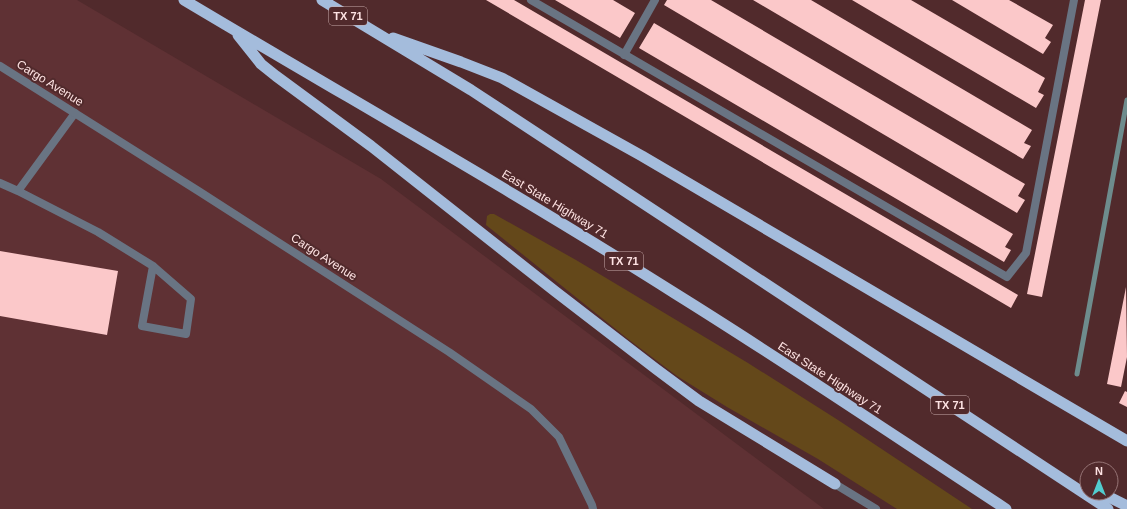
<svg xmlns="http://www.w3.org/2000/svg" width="1127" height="509" font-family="Helvetica,sans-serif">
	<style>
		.built { fill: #5f3134 }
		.green { fill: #64481a }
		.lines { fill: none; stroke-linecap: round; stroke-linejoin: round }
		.stream { stroke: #6e8c8d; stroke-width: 5 }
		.building { fill: #fbc8c9 }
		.service { stroke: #697483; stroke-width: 8 }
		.minor { stroke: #697483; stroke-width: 8 }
		.tertiary { stroke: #697483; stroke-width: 8 }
		.trunk { stroke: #a4bcdc; stroke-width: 11 }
		.labels { text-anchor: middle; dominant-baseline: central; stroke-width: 4; stroke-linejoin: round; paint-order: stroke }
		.shield { fill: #512a2c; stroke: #caacac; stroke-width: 1 }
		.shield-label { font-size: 11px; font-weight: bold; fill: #fee3e3 }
		.street-label { font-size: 12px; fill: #fee3e3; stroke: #512a2c }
	</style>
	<rect width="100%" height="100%" fill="#512a2c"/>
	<path class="built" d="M0 0H77L381 179 824 509H0Z"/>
	<path class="green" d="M490 214H494L576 260 748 363 838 420 972 509H897L818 459 727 407 677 376 628 339 486 225 487 216Z"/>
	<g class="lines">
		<path class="stream" d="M1077 374 1127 100"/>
	</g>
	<path class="building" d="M486 0H514L1018 295 1011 308Z
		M555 0H613L635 13 620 38Z
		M667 0H711L1025 184 1018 196 1025 200 1017 213 664 5Z
		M753 0H811L1032 130 1024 143 1031 146 1023 159Z
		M852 0H911L1045 78 1038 92 1044 95 1036 108Z
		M952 0H1009L1053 25 1045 38 1051 42 1043 54Z
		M1085 0H1101L1042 297 1027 294Z
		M654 23 1013 234 1005 247 1011 250 1004 262 639 48Z
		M0 251 118 271 107 335 0 316Z
		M1126 287 1127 357 1121 387 1107 384Z
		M1125 391 1127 392V407L1119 403Z"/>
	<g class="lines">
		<path class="service" d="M531 0 1007 277 1026 253 1074 0
			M624 55 655 0
			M0 183 18 191 75 113
			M18 191 98 232 153 266 191 299 186 334 142 326 153 266"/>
		<path class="minor" d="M0 66 200 192 449 352 531 409 559 437 592 505 593 509"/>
		<path class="tertiary" d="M835 484 876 509"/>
		<path class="trunk" d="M184 0C348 98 515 192 676 294 787 363 896 437 1006 509
			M322 0 471 90 1108 509
			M238 35 261 64 276 76 371 146 556 292 656 369 699 401 740 426 835 484
			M393 38 461 62 502 78 642 156 1127 441
			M1101 493 1127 506"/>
	</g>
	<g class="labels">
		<g class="shield">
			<rect x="329" y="7" width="38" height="18" rx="3"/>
			<rect x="605" y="252" width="38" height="18" rx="3"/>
			<rect x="931" y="396" width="38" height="18" rx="3"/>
		</g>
		<g class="shield-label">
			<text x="348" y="16">TX 71</text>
			<text x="624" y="261">TX 71</text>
			<text x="950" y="405">TX 71</text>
		</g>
		<g class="street-label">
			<text transform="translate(50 83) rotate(32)">Cargo Avenue</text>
			<text transform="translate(555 204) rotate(31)">East State Highway 71</text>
			<text transform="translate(324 257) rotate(33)">Cargo Avenue</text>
			<text transform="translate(830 378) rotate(33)">East State Highway 71</text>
		</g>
	</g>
	<g transform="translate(1099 481)"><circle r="19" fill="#512a2c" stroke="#967475"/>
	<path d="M0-3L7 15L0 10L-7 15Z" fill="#52cdcf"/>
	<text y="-6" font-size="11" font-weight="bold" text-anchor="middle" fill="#fee3e3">N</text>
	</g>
</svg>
